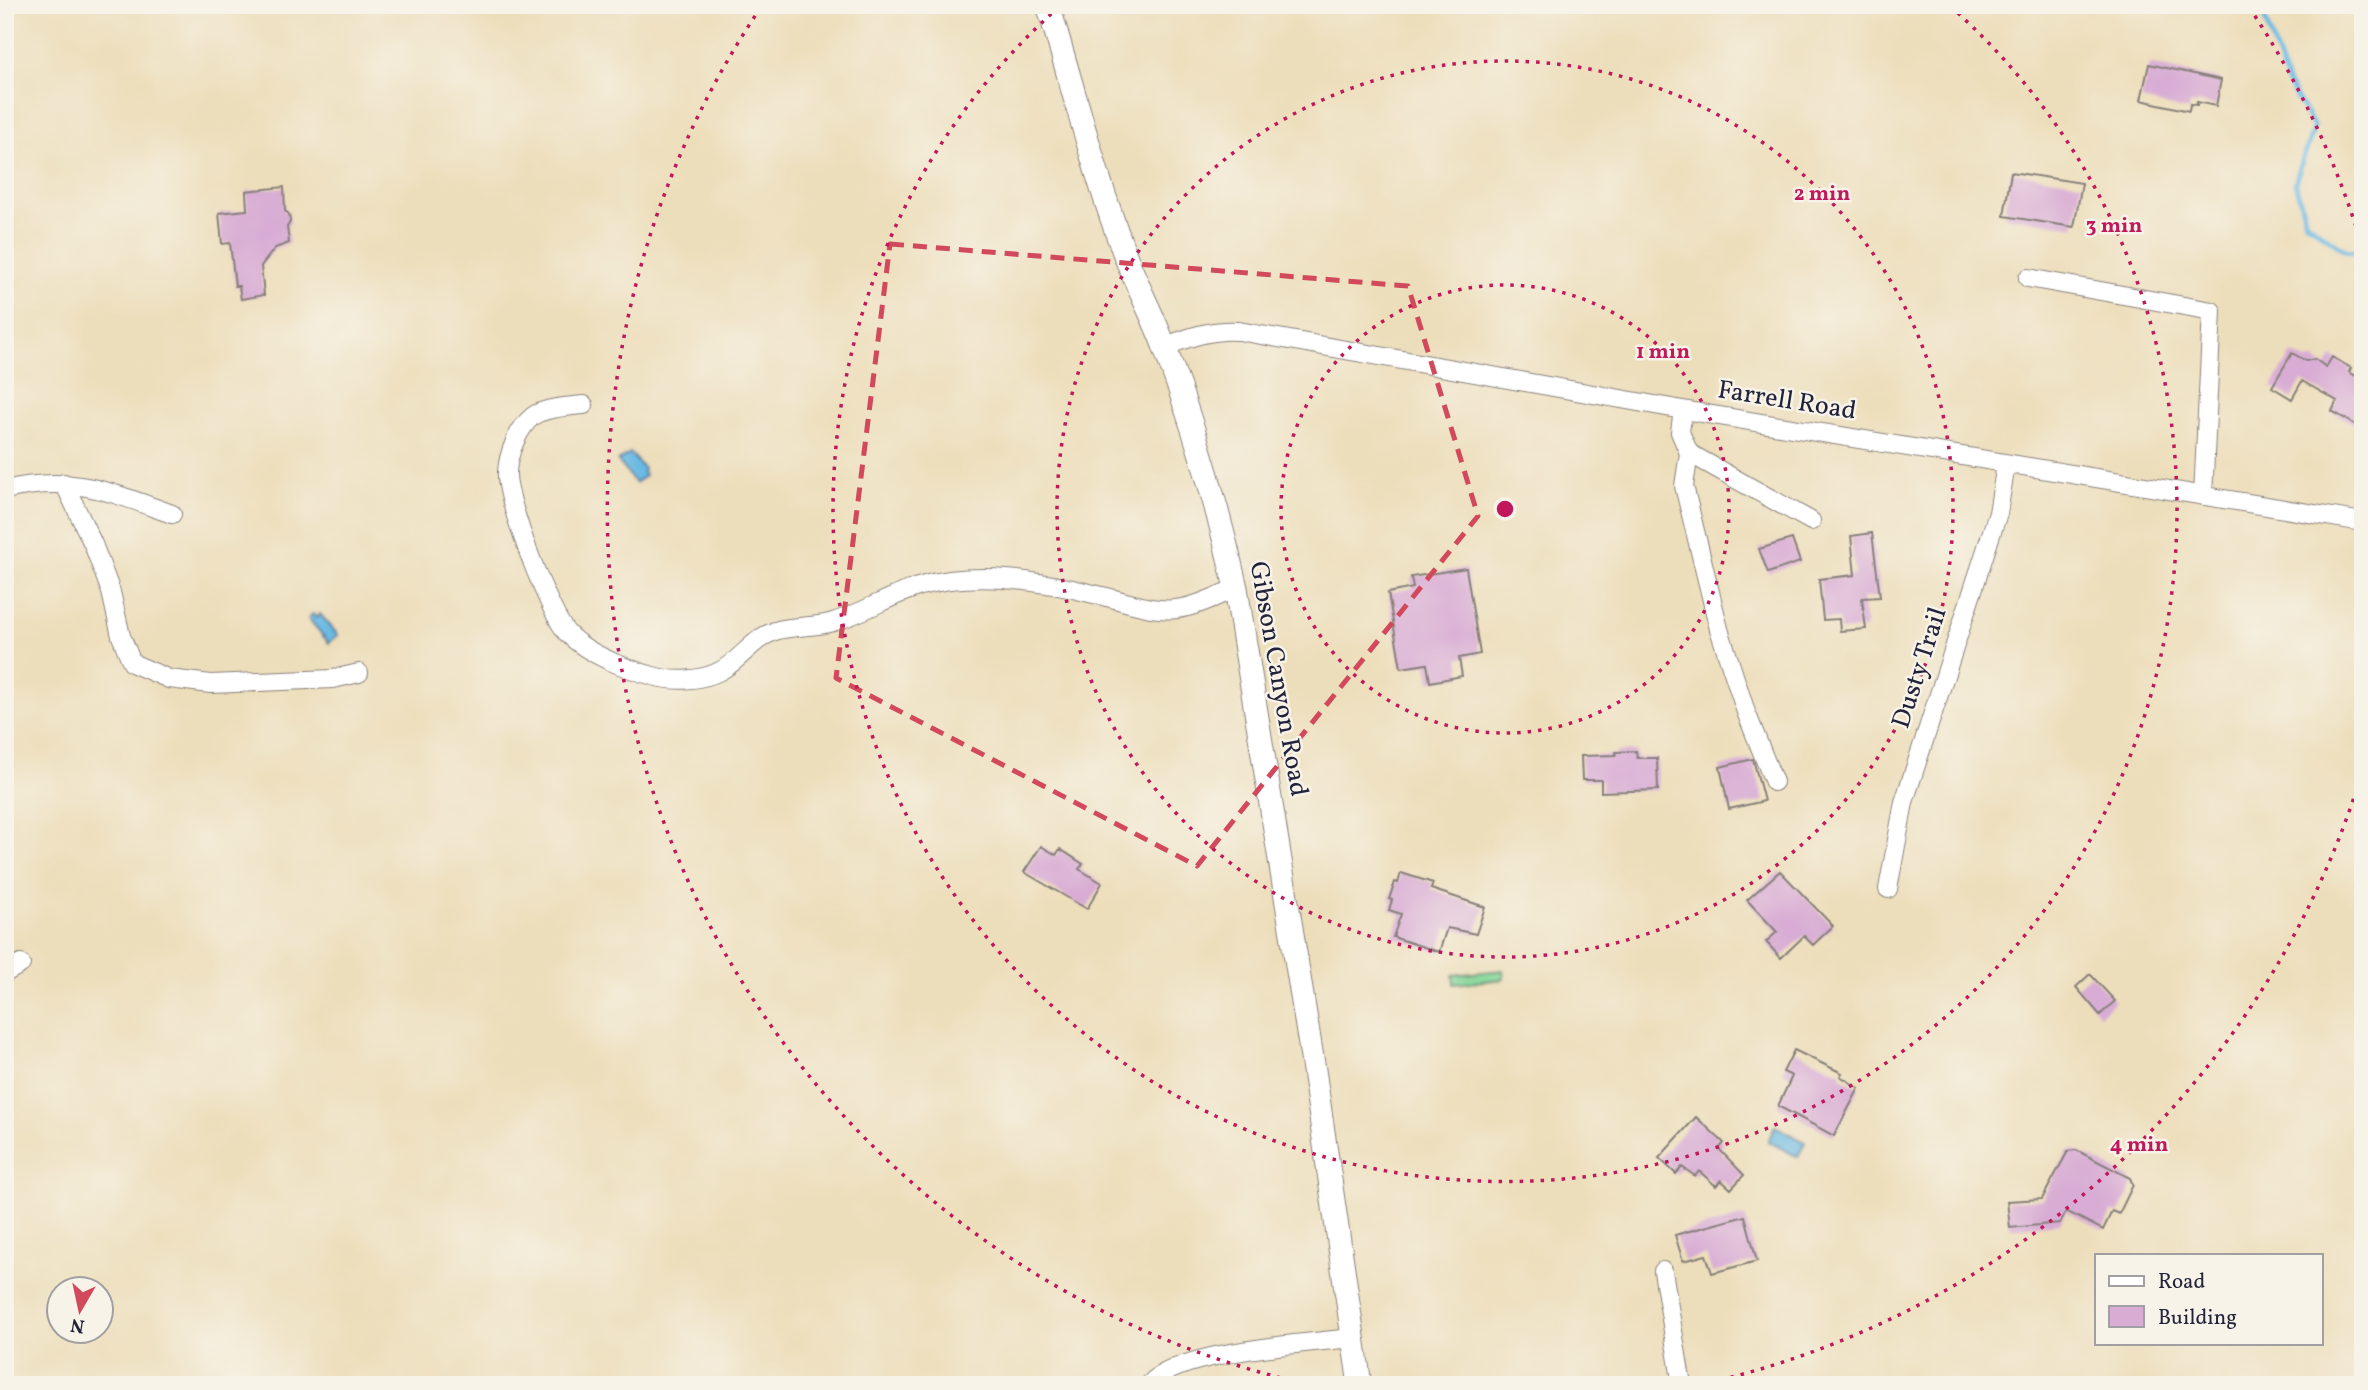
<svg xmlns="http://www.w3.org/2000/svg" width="2368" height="1390" font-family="Vollkorn,serif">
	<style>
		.green { fill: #82d597; stroke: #527c69; stroke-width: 2 }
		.water { fill: #69b9e3; stroke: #466e8f; stroke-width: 2 }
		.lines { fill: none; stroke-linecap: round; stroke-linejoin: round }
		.stream { stroke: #69b9e3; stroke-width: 5 }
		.building { fill: #d8acd4 }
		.minor-casing { stroke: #88807b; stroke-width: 20 }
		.major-casing { stroke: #88807b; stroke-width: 25 }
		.minor { stroke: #fff; stroke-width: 18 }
		.major { stroke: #fff; stroke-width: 23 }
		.marked { fill: none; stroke: #d1495b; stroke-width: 5; stroke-dasharray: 14 9; stroke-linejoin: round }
		.ring { fill: none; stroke: #c2185b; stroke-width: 3.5; stroke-dasharray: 3.5 7 }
		.labels { text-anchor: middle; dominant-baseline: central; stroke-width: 5; stroke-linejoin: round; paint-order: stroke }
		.street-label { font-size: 26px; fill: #22223b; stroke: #f7f3e8 }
		.centre { fill: #c2185b; stroke: #f7f3e8; stroke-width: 3.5 }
		.ring-label { font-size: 21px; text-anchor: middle; font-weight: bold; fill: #c2185b; stroke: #f7f3e8; stroke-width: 5; stroke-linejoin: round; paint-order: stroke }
	</style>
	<rect width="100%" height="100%" fill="#f7f3e8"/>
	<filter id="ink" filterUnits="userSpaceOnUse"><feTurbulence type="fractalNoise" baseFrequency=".0143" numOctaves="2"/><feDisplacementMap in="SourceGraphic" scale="14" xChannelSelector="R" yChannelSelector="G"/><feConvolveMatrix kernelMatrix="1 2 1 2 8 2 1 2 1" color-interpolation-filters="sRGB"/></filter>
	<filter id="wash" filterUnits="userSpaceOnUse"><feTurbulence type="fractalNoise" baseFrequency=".00686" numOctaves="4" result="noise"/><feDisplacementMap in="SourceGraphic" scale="28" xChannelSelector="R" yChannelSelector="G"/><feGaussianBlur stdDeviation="1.57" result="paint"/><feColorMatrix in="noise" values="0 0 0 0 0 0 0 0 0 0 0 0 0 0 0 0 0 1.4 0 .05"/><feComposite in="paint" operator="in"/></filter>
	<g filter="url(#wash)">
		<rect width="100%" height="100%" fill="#eddebb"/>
		<path class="green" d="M1503 970 1504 979 1454 984 1453 975Z"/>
		<path class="water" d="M630 453 644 469 643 472 645 476 635 483 618 461Z
			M313 614 316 618 320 614 338 635 329 643 308 618Z
			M1775 1126 1805 1142 1798 1157 1768 1141Z"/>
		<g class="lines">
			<path class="stream" d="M2260 5 2287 82 2314 127 2295 182 2306 222 2345 250 2363 254"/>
		</g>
		<g id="blocks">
			<path class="building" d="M2149 64 2221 80 2216 106 2197 102V105L2190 104 2189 111 2141 100Z
				M2011 172 2082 183 2074 227 2004 216Z
				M284 187 285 211 289 214 290 222 287 227 289 243 275 248 261 266 264 295 241 299 239 286H235L230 243 222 244 219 213 247 210 246 191Z
				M2292 353 2306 361 2315 359 2326 367 2332 357 2351 368 2349 372 2363 380V414L2356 425 2332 411 2337 401 2302 381 2292 399 2272 387Z
				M1872 533 1880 597 1862 598 1866 629 1840 631 1839 619 1823 620 1819 579 1855 575 1851 536Z
				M1792 539 1800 562 1768 573 1759 549Z
				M1466 568 1480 654 1459 658 1462 676 1430 682 1427 664 1401 668 1388 593 1413 588 1411 577Z
				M1636 751 1637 758H1657L1658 790 1601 792V780H1582L1581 756 1616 755V752Z
				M1753 759 1764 801 1729 809 1720 767Z
				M1041 846 1056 855 1060 849 1083 864 1079 869 1102 883 1087 909 1024 872Z
				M1780 871 1833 926 1813 945 1804 936 1781 958 1766 942 1777 932 1747 900Z
				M1401 873 1433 883 1431 889 1485 907 1476 934 1447 928 1439 952 1393 937 1401 914 1389 910 1392 900 1389 899 1395 882 1398 883Z
				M2090 974 2115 1001 2100 1015 2076 987Z
				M1794 1050 1842 1073 1840 1076 1859 1088 1834 1136 1778 1106 1792 1076 1783 1072Z
				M1696 1117 1724 1143 1719 1149 1744 1175 1731 1189 1721 1180 1716 1186 1699 1171 1695 1176 1682 1167 1676 1174 1659 1158Z
				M2076 1150 2130 1178 2133 1185 2119 1214 2112 1211 2103 1230 2066 1211 2060 1223 2010 1228 2007 1201 2042 1199 2068 1151Z
				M1745 1216 1757 1261 1712 1273 1706 1255 1683 1261 1675 1235Z"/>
		</g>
	</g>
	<g filter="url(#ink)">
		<use href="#blocks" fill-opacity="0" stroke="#88807b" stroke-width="2"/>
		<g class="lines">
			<g class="minor-casing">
				<path id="minor" d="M2028 278 2212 311 2203 496
					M1164 347C1189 337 1212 329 1239 331L1683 410 2363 522
					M584 405C571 406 544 408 533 416 518 428 508 454 507 472 505 498 550 616 568 634 590 656 625 668 653 676 673 682 701 681 720 671 741 660 752 639 775 631 794 625 814 628 833 622 863 613 891 595 921 586 977 570 1043 581 1098 595 1123 600 1151 612 1176 609 1196 607 1217 596 1236 588
					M1683 410 1680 432 1689 453 1811 521
					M1689 453 1684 486 1719 629 1746 712 1774 782
					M64 483 93 544 111 592 121 636 132 663 169 679 211 684 333 679 359 673
					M5 490C73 474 110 492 172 514
					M1888 889 1904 802 1998 513 2006 464
					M5 973 21 964
					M1663 1271 1682 1385
					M1149 1385C1175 1351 1309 1343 1353 1338"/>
			</g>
			<g class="major-casing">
				<path id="major" d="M1048 5C1074 90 1095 177 1127 260 1139 290 1154 318 1165 348 1194 426 1218 508 1236 588L1314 1070 1360 1385"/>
			</g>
			<use href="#minor" class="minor"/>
			<use href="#major" class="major"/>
		</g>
	</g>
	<path class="marked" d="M890 244 1408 286 1478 516 1197 866 836 678Z"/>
	<g class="ring">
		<circle cx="1505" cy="509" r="224"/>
		<circle cx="1505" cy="509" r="448"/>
		<path d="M1950 6A672 672 0 1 1 1060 6"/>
		<path d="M2360 779A897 897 0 0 1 1699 1385M1311 1385A897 897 0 0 1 761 7M2249 7A897 897 0 0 1 2360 239"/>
	</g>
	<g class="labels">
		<g class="street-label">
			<text transform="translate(1787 401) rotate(9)">Farrell Road</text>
			<text transform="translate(1920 668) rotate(-72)">Dusty Trail</text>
			<text transform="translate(1278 679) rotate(80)">Gibson Canyon Road</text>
		</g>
	</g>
	<circle cx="1505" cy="509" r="10" class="centre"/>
	<g class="ring-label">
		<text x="1822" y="200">2 min</text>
		<text x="2114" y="232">3 min</text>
		<text x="1663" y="358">1 min</text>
		<text x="2139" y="1151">4 min</text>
	</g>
	<rect width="2368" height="1390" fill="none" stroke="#f7f3e8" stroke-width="28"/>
	<rect x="2095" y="1254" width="228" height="91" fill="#f7f3e8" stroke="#a29fa3" stroke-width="2"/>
	<rect x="2109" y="1276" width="35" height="10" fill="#ffffff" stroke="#a29fa3" stroke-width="2"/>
	<text x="2158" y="1288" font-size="21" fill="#22223b">Road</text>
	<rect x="2109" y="1306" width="35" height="21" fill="#d8acd4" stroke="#a29fa3" stroke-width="2"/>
	<text x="2158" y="1324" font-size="21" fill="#22223b">Building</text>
	<g transform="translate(80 1310) rotate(189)"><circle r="33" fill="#f7f3e8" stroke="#a29fa3" stroke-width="2"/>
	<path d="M0-5L12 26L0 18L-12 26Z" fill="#d1495b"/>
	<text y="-10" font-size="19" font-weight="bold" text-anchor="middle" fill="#22223b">N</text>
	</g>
</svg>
